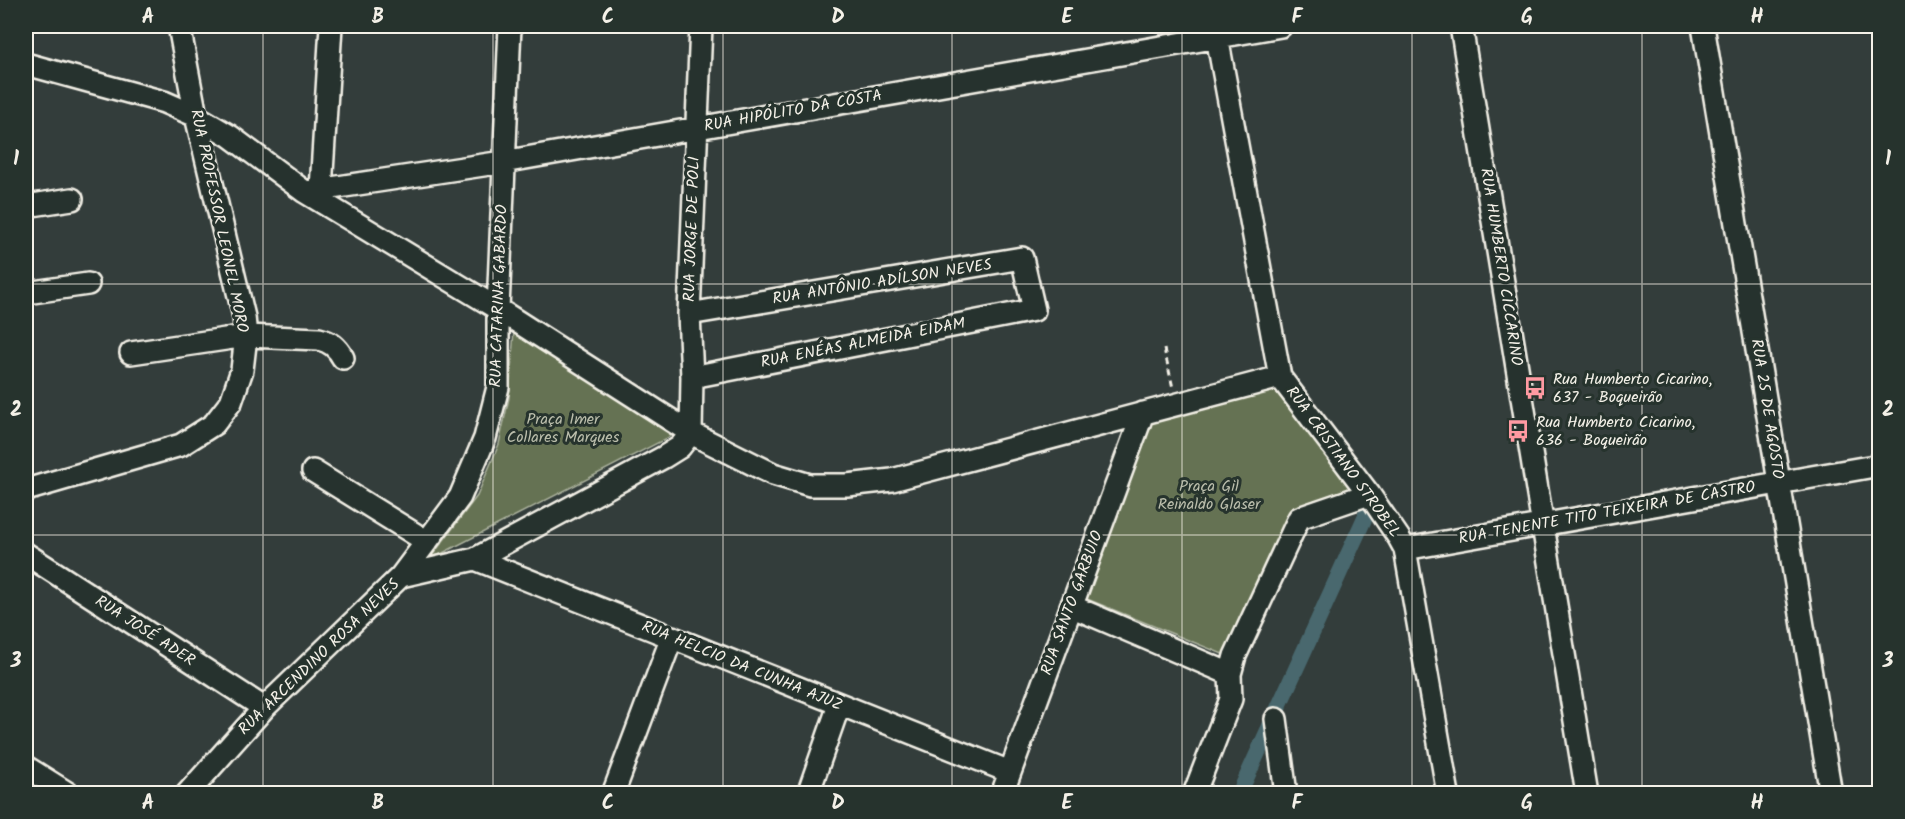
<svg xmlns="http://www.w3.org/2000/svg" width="1905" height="819" font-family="Kalam,sans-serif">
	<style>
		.green { fill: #657253; stroke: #acb29e; stroke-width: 1.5 }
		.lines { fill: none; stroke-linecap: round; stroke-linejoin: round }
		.canal { stroke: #48686e; stroke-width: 16 }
		.minor-casing { stroke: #f4f1e8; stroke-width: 26 }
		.path { stroke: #f4f1e8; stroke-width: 3; stroke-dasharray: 6 4.5; stroke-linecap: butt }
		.minor { stroke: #26332d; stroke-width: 21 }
		.grid { fill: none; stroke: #f4f1e8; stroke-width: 1.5; stroke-opacity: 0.55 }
		.labels { text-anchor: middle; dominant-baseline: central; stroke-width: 6; stroke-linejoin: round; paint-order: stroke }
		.street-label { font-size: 16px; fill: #f4f1e8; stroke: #26332d }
		.poi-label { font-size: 16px; fill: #f4f1e8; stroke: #26332d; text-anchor: start }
		.park-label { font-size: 16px; fill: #bbbeac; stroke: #26332d }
		.neatline { fill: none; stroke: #f4f1e8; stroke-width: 2 }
		.grid-label { font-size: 20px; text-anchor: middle; font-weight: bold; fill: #f4f1e8 }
	</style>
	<rect width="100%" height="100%" fill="#333d3b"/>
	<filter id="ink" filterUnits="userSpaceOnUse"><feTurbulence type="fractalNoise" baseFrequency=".0167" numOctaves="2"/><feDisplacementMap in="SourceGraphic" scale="12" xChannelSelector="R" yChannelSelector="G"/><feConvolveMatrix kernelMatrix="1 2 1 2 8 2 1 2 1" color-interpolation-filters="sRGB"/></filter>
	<g filter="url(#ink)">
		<path class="green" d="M514 330 677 433 429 560 477 496 499 444 509 398Z
			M1271 386 1355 489 1292 509 1230 657 1082 597 1149 421Z"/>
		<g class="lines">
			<path class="canal" d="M1239 794 1366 515"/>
			<g class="minor-casing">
				<path id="minor" d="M1215 26 1280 377 1369 494 1399 538 1405 549 1448 794
					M1461 26 1587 794
					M1703 26 1831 794
					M26 64 164 102 196 116 230 136 305 192 498 309 691 433 773 474 810 485H847L892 480 1280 377
					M321 189 331 26
					M305 192 503 162 1281 26
					M26 206 72 199
					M26 293 88 284
					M689 314 1022 258 1034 310 692 377
					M131 353 246 336 319 339C331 342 337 347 343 358
					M313 471 426 541
					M26 490 181 445 214 424 231 402 242 370 246 336 244 317 196 116 179 26
					M1405 549 1880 465
					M26 554 264 708
					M475 559 1010 772
					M401 576 460 497 485 438 498 387V309L510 26
					M1071 606 1230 674
					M1276 719 1286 794
					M26 767 69 794
					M187 794 264 708 401 576 475 559 664 457 680 447 691 433 692 377 689 314 701 26
					M613 794 672 637
					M808 794 839 705
					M1002 794 1143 413
					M1194 794 1231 699 1230 674 1235 656 1299 518 1369 494"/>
			</g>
			<path class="path" d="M1164 349 1173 388"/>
			<use href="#minor" class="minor"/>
		</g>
	</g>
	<path class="grid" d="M263 26V794M493 26V794M723 26V794M952 26V794M1182 26V794M1412 26V794M1642 26V794M26 284H1880M26 535H1880"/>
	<defs>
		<g id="bus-bare" transform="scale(1.8)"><path d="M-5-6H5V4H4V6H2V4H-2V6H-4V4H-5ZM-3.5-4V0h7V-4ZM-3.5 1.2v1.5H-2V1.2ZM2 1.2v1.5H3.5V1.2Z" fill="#ff9aa2" stroke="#26332d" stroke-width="2.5" paint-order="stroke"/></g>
	</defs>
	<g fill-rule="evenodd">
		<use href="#bus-bare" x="1535" y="388"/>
		<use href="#bus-bare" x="1518" y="431"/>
	</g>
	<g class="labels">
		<g class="street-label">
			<text transform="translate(793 111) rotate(-10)">RUA HIPÓLITO DA COSTA</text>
			<text transform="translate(219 221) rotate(78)">RUA PROFESSOR LEONEL MORO</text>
			<text transform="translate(692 229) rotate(-88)">RUA JORGE DE POLI</text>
			<text transform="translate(1501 267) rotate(81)">RUA HUMBERTO CICCARINO</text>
			<text transform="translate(882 282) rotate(-9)">RUA ANTÔNIO ADÍLSON NEVES</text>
			<text transform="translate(499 296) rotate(-88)">RUA CATARINA GABARDO</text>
			<text transform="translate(863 343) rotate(-11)">RUA ENÉAS ALMEIDA EIDAM</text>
			<text transform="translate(1767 409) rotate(81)">RUA 25 DE AGOSTO</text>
			<text transform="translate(1343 462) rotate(54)">RUA CRISTIANO STROBEL</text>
			<text transform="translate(1607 513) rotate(-10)">RUA TENENTE TITO TEIXEIRA DE CASTRO</text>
			<text transform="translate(1072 603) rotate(-70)">RUA SANTO GARBUIO</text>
			<text transform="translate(145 631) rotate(33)">RUA JOSÉ ADER</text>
			<text transform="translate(319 657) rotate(-44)">RUA ARCENDINO ROSA NEVES</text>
			<text transform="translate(742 666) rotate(22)">RUA HELCIO DA CUNHA AJUZ</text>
		</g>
		<g class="poi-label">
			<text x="1553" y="379">Rua Humberto Cicarino,<tspan x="1553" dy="18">637 - Boqueirão</tspan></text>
			<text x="1536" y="422">Rua Humberto Cicarino,<tspan x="1536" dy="18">636 - Boqueirão</tspan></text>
		</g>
		<g class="park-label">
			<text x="563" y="419">Praça Imer<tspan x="563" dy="18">Collares Marques</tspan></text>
			<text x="1209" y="486">Praça Gil<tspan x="1209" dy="18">Reinaldo Glaser</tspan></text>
		</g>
	</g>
	<rect width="1905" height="819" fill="none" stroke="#26332d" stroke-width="66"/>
	<rect x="33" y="33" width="1839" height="753" class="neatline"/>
	<g class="grid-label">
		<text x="148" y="23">A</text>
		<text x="378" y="23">B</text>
		<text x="608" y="23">C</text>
		<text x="838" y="23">D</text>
		<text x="1067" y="23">E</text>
		<text x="1297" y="23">F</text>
		<text x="1527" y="23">G</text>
		<text x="1757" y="23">H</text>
		<text x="16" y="165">1</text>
		<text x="1888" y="165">1</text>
		<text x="16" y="416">2</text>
		<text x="1888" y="416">2</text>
		<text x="16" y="667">3</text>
		<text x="1888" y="667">3</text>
		<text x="148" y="809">A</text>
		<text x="378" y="809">B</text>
		<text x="608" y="809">C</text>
		<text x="838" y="809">D</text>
		<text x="1067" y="809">E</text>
		<text x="1297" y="809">F</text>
		<text x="1527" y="809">G</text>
		<text x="1757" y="809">H</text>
	</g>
</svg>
